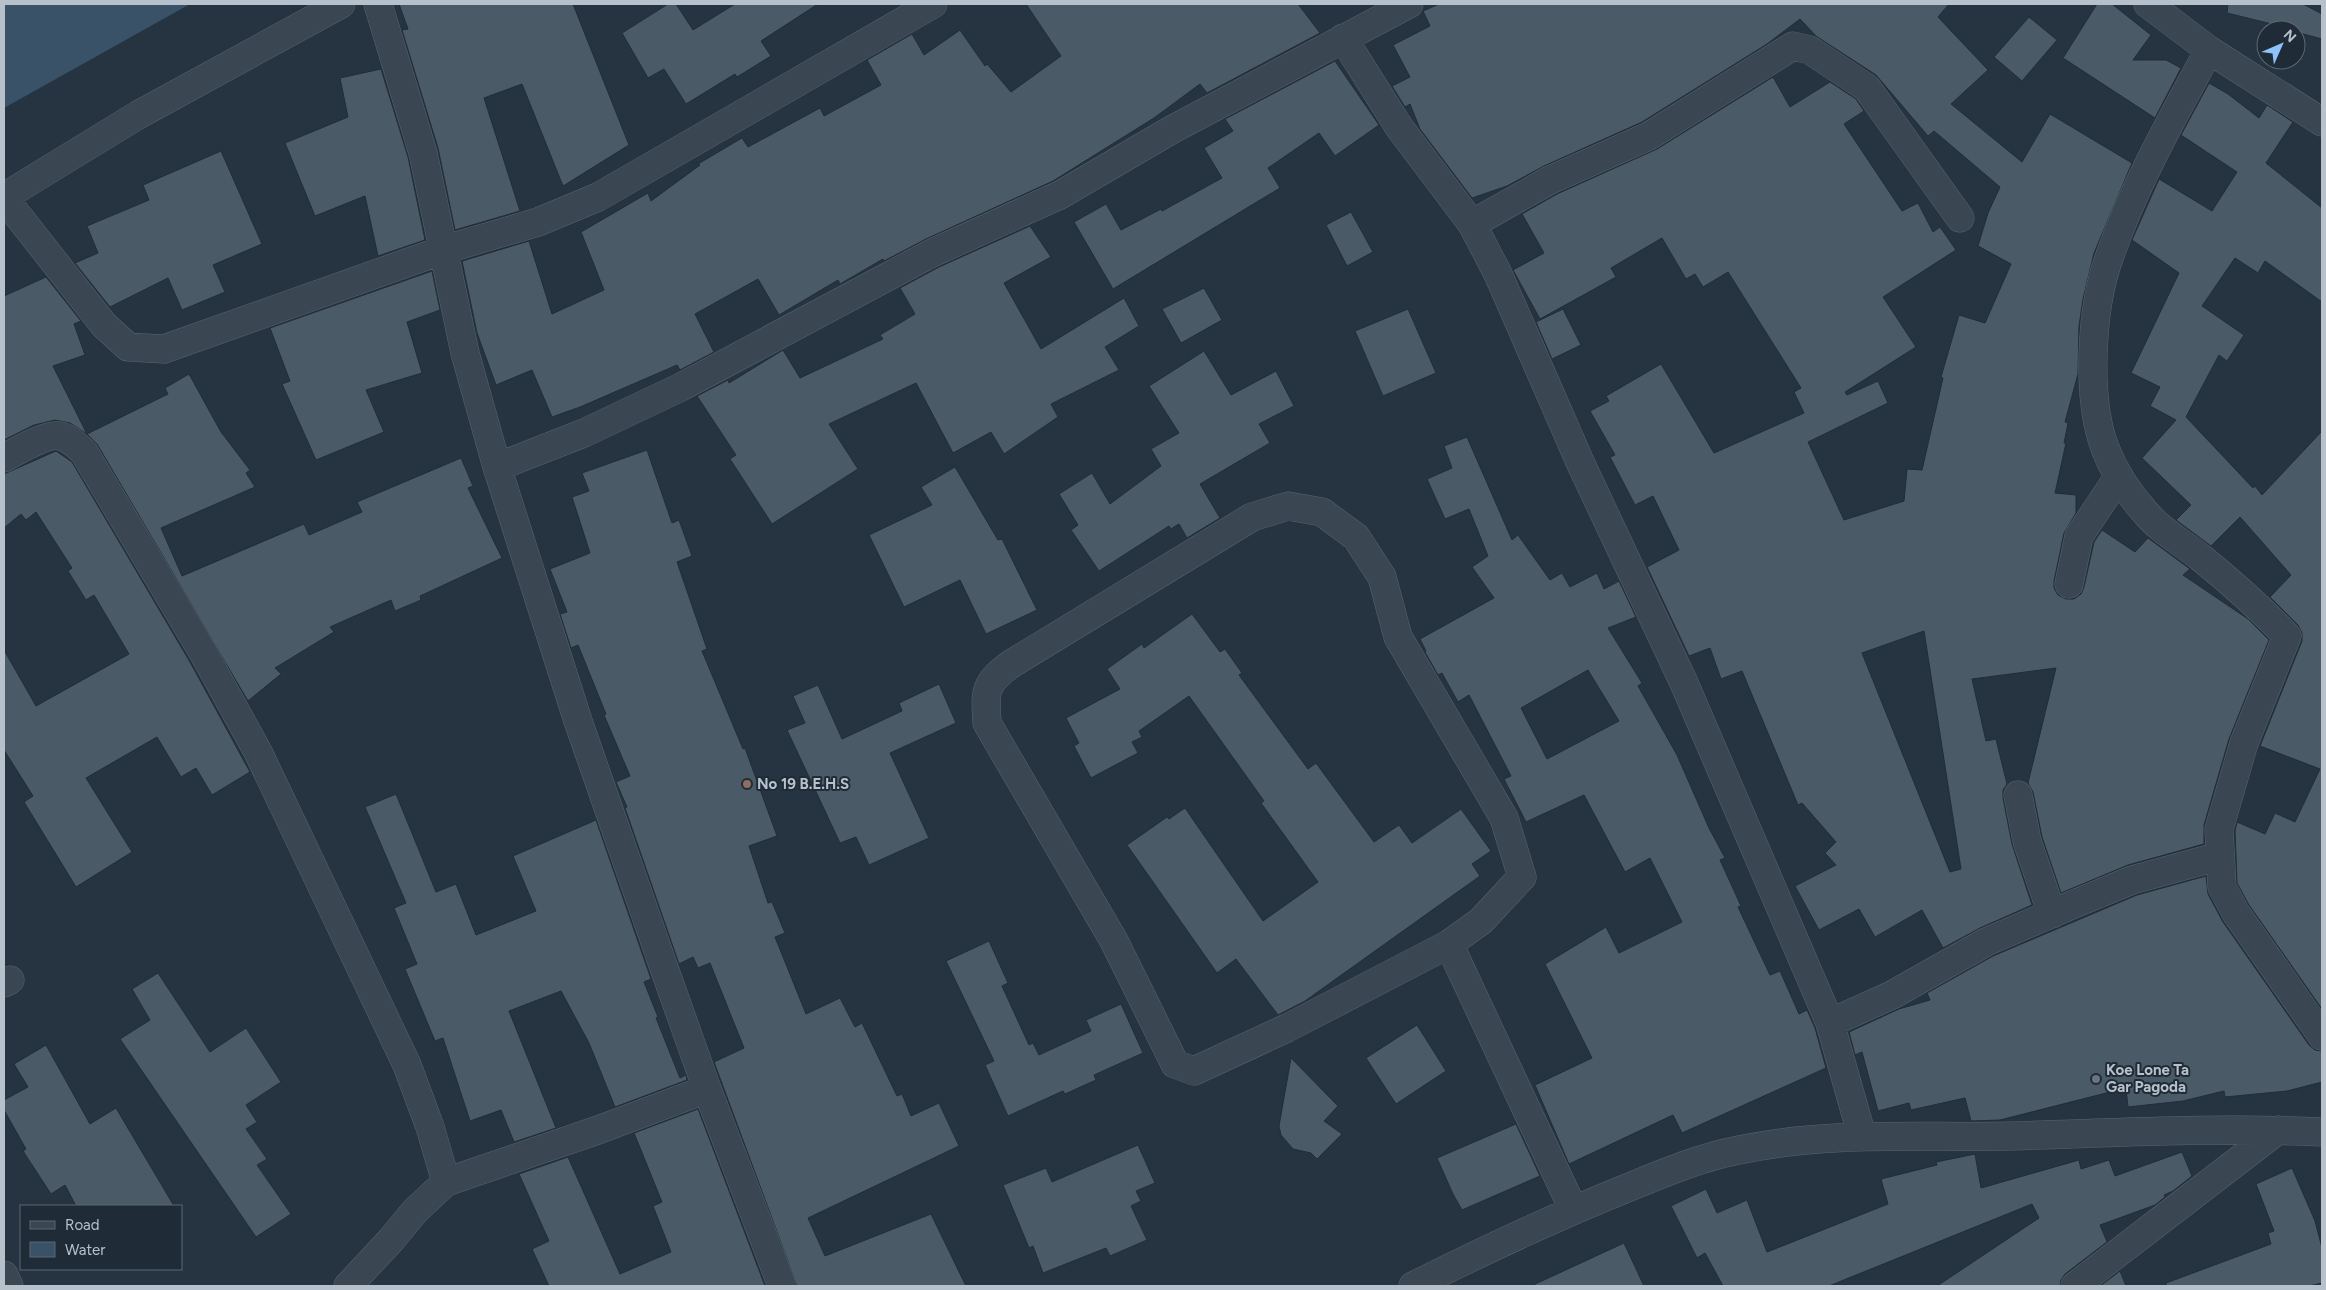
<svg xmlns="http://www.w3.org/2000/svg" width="2326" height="1290" font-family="Figtree,sans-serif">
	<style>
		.water { fill: #395268 }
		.building { fill: #4a5a67; stroke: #212d38; fill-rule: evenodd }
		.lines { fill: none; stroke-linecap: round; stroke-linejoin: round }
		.minor-casing { stroke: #58646e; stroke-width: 29 }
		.minor { stroke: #3a4651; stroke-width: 28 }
		.education-dot { fill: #8d6e63; stroke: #1f2b36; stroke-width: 2 }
		.worship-dot { fill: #6b7280; stroke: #1f2b36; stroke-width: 2 }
		.labels { text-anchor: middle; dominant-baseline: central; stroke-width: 4; stroke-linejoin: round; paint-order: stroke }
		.poi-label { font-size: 15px; font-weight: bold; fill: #b7c1cb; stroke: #1f2b36; text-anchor: start }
	</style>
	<rect width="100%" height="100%" fill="#263441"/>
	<path class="water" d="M4 4H190L4 108Z"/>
	<path class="building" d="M399 4H573L629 145 563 186 522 84 484 98 520 211 455 230 438 148 402 30 408 29Z
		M668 4H676L693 30 735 4H818L761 41 771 56 737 77 735 74 686 104 664 69 648 78 622 33Z
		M1026 4H1298L1320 33 1207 93 1200 84 1154 118 1053 181 926 239 884 261 883 259 840 284 838 280 779 315 758 279 695 314 714 352 680 370 677 365 580 407 552 417 532 370 496 385 477 333 462 261 529 241 552 314 604 290 581 232 648 193 651 201 700 165 698 164 742 138 748 147 820 108 824 116 881 85 867 60 912 34 924 55 960 30 985 66 987 64 1011 92 1061 56Z
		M1439 4H1949L1938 17 1988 70 1951 104 2022 162 2050 114 2132 163 2094 253 2083 299 2079 326 2078 374 2065 422 2068 423 2064 443H2066L2055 493 2076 495V513L2064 533 2054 581V588L2058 595 2066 599H2074L2081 594 2084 587 2094 542 2102 530 2135 552 2148 538 2190 569 2183 575 2248 619 2269 640 2229 739 2204 825V844L2128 865 2061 893 2042 837 2033 792 2028 783 2056 668 1972 679 1986 741 1996 739 2007 784 2003 790V798L2012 844 2032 905 1980 928 1943 948 1922 910 1875 937 1859 909 1819 930 1795 886 1836 865 1825 853 1836 842 1802 803 1798 805 1742 671 1721 679 1710 648 1689 656 1647 567 1679 550 1653 496 1635 505 1610 457 1615 455 1590 411 1609 401 1606 396 1661 364 1714 453 1804 413 1794 392 1801 388 1728 272 1703 287 1695 274 1686 279 1662 238 1611 268 1616 277 1540 319 1513 270 1544 253 1522 214 1557 194 1657 149 1773 77 1790 107 1830 82 1856 99 1864 111 1844 124 1902 211 1918 203 1933 232 1940 227 1956 250 1883 297 1916 347 1845 392 1847 395 1878 381 1888 403 1808 442 1844 520 1904 501 1907 469 1922 470 1943 378 1941 377 1959 315 1985 323 2011 264 1978 246 1988 213 2000 187 1934 131 1928 136 1876 75 1816 36 1800 19 1767 44 1642 122 1544 166 1507 186 1472 198 1420 129 1410 104 1405 107 1392 86 1410 77 1393 45 1430 26 1423 11ZM1924 631 1961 869 1950 872 1862 653Z
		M2097 4H2112L2151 35 2133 60H2166L2181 68 2155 118 2063 58Z
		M2228 4H2303L2322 14V39L2296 32V30L2227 13Z
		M2029 17 2057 40 2022 81 1994 57Z
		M1335 61 1379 125 1335 156 1319 133 1268 168 1280 188 1113 289 1074 222 1106 204 1121 230 1161 209 1162 211 1222 178 1204 148 1233 131 1225 119Z
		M381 69 408 157 425 240 378 256 365 196 315 216 285 143 348 117 340 78Z
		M2209 83 2228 94 2259 118 2267 105 2293 122 2266 163 2322 208V302L2265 261 2258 273 2235 258 2202 306 2244 335 2227 361 2219 355 2186 417 2253 488 2255 486 2262 495 2322 431V1009L2249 905 2237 883 2235 831 2237 822 2265 834 2275 813 2295 822 2320 769 2260 746 2302 641V633L2298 625 2270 597 2291 575 2240 517 2211 546 2176 520 2191 505 2142 458 2176 420 2150 406 2160 387 2131 373 2179 273 2132 240 2159 179 2212 211 2237 172 2181 135Z
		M221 151 262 244 213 265 225 292 182 310 168 278 110 307 75 263 98 253 87 226 149 200 143 185Z
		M1351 212 1373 252 1347 266 1326 225Z
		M1030 226 1051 257 1004 283 1041 349 1124 298 1139 326 1105 347 1119 370 1051 404 1058 417 1004 454 991 432 953 453 916 383 829 424 858 469 772 524 730 459 736 455 697 396 728 380 729 383 783 350 800 378 883 339 880 335 915 314 900 288 939 267Z
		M432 271 440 310 407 322 422 373 366 390 384 432 316 460 282 384 290 381 270 328Z
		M46 277 81 321 74 324 85 355 53 366 87 434 70 423 55 420 34 425 4 440V296Z
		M1204 288 1222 320 1181 343 1162 309Z
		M1408 309 1436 373 1383 396 1355 331Z
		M1563 309 1581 345 1552 359 1536 322Z
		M1204 351 1231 395 1276 371 1294 406 1259 424 1270 443 1200 484 1220 518 1187 538 1179 524 1171 529 1169 526 1099 571 1071 530 1078 525 1059 494 1092 473 1110 504 1161 466 1151 449 1179 433 1149 386Z
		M189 374 221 432 250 470 246 473 255 487 161 528 182 576 304 524 309 535 362 512 357 502 461 458 473 486 468 488 502 558 420 596 421 600 395 611 391 600 330 627 334 632 275 668 281 674 248 701 97 444 87 434 168 394 165 388Z
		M1467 437 1512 540 1518 535 1550 580 1562 573 1570 587 1597 573 1604 589 1619 581 1636 617 1608 628 1642 683 1638 686 1677 755 1709 828 1725 858 1720 860 1741 906 1738 907 1770 975 1780 971 1799 1014 1807 1010 1815 1028 1826 1068 1682 1133 1673 1115 1569 1164 1535 1085 1592 1058 1545 964 1606 927 1619 953 1682 922 1650 858 1625 872 1584 795 1526 822 1504 779 1511 776 1469 695 1458 702 1442 673 1438 675 1425 652 1426 651 1420 639 1494 598 1472 567 1488 556 1469 509 1445 519 1427 479 1452 468 1444 446ZM1588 670 1619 721 1547 759 1521 708Z
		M647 450 672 523 679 520 692 556 677 562 707 649 702 651 743 749 745 748 777 836 749 846 768 903 772 902 785 933 775 937 806 1014 840 998 855 1027 862 1023 897 1096 902 1094 911 1116 939 1103 959 1146 808 1218 825 1256 931 1214 966 1286H797L714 1062 744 1048 710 963 698 968 693 957 679 964 625 808 627 807 616 782 630 776 604 715 606 714 578 645 571 648 560 614 567 612 550 569 590 553 572 497 589 491 582 473Z
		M56 451 72 462 190 662 250 772 212 795 196 768 181 777 157 737 86 778 132 852 76 887 24 802 33 796 4 750V650L36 706 129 654 94 595 86 600 68 571 72 568 36 512 26 520 21 514 4 528V474Z
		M955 467 998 540 1002 539 1037 610 986 634 960 580 904 607 869 535 932 505 921 487Z
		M1192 614 1220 652 1225 649 1242 673 1239 675 1308 769 1316 763 1374 842 1399 825 1412 843 1461 809 1491 851 1472 864 1480 876 1305 1001 1278 1015 1236 959 1217 973 1127 845 1167 817 1169 819 1185 808 1263 921 1318 882 1261 803 1264 801 1189 696 1139 731 1142 737 1132 742 1138 753 1091 778 1074 746 1079 743 1066 718 1120 689 1107 669 1142 644 1144 648Z
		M939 684 956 723 890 753 929 838 869 865 856 837 840 843 787 730 805 723 793 696 818 685 842 739 902 711 899 703Z
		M396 794 436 892 456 884 476 935 536 911 513 856 596 820 651 979 644 982 658 1017 656 1018 680 1078 686 1075 687 1080 615 1107 589 1043 561 991 509 1011 556 1128 514 1142 501 1110 470 1121 443 1038 435 1041 405 969 417 964 394 908 406 903 365 807Z
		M2206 876 2208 894 2223 922 2309 1045 2315 1050 2322 1051V1082L2287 1091 2225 1097 2224 1091 2183 1101 2128 1107 2126 1088 2000 1120 1971 1121 1965 1098 1911 1110 1909 1103 1878 1111 1862 1052 1855 1055 1849 1032 1899 1009 1930 1000 1927 993 1993 956 2137 895Z
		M989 941 1008 983 1002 986 1029 1045 1033 1043 1039 1055 1091 1031 1086 1020 1121 1004 1143 1053 1094 1075 1096 1080 1065 1094 1063 1091 1008 1116 985 1065 994 1061 946 961Z
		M158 973 210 1052 246 1028 281 1082 246 1105 257 1122 246 1129 267 1159 257 1165 291 1214 256 1237 120 1039 150 1020 132 989Z
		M1417 1025 1446 1071 1396 1104 1366 1058Z
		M46 1045 90 1124 116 1108 174 1206H76L65 1185 51 1194 23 1151 26 1149 4 1110V1100L28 1087 14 1064Z
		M1291 1058 1338 1106 1324 1121 1342 1134 1317 1159 1311 1153 1293 1149 1281 1135 1279 1126Z
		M698 1109 765 1286H549L532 1249 549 1241 519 1174 568 1157 620 1274 671 1252 653 1206 662 1202 634 1133Z
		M1516 1124 1540 1176 1462 1210 1453 1194 1437 1158Z
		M1138 1145 1155 1183 1136 1191 1141 1201 1131 1206 1147 1240 1110 1256 1106 1248 1043 1273 1033 1246 1029 1248 1003 1185 1046 1168 1052 1182Z
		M2182 1152 2192 1176 2173 1191 2164 1195 2165 1197 2155 1205 2100 1225 2107 1242 2065 1274 2061 1280 2060 1286H1937L2039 1218 2032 1204 1829 1286H1723L1705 1253 1697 1258 1671 1206 1706 1189 1717 1213 1747 1200 1767 1252 1888 1204 1881 1179 1937 1165 1936 1162 1975 1154 1981 1188 2079 1160 2081 1169 2109 1160 2115 1176Z
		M2292 1168 2315 1221 2322 1248V1283L2309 1286H2166V1283L2271 1244 2268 1233 2274 1231 2256 1184Z
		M1624 1243 1644 1286H1531Z
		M2120 1271 2126 1286H2100Z"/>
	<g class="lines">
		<g class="minor-casing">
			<path id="minor" d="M378 4 423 153 465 353 497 467 578 721 663 965 707 1089 782 1286
				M2148 4 2209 50 2322 122
				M1343 38 1399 127 1472 224 1498 274 1580 462 1684 683 1830 1023 1862 1136
				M2209 50C2173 117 2134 185 2109 258 2091 308 2086 398 2105 448 2114 472 2128 493 2145 512 2159 530 2183 543 2200 557 2231 582 2260 608 2287 636L2244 743 2219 829 2222 887 2236 913 2322 1036
				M4 197 138 115 341 4
				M4 198 104 325 128 347 164 349 443 250 538 222 598 197 933 4
				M1472 224 1550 180 1649 136 1793 46 1810 50 1867 88 1960 218
				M4 458C17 451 47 433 60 436 70 438 77 446 84 452L204 654 258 752 407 1065 430 1127 446 1182
				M497 467 584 433 681 387 932 253 1060 195 1173 129 1409 4
				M1288 506 1322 512 1356 537 1382 577 1398 637 1504 818 1522 877 1481 921 1449 944 1287 1028 1194 1071 1175 1064 1114 941 987 723C985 691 984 684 1011 664L1252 517Z
				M2069 584 2079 536 2119 476
				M2018 795 2027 841 2052 914
				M1449 944 1573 1209
				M4 983 10 980
				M1830 1023 1892 995 1986 942 2074 904 2132 880 2220 856
				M4 1275 9 1286
				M348 1286 391 1240 415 1211 446 1182 598 1130 707 1089
				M1413 1286C1485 1250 1557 1216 1632 1186 1666 1172 1702 1157 1739 1150 1828 1131 1920 1138 2011 1136 2115 1133 2218 1127 2322 1132
				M2075 1286 2278 1130"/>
		</g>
		<use href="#minor" class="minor"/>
	</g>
	<circle class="education-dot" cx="747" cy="784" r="5"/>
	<circle class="worship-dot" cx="2096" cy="1079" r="5"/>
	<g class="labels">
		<g class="poi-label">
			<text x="757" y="784">No 19 B.E.H.S</text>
			<text x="2106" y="1070">Koe Lone Ta<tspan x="2106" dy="17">Gar Pagoda</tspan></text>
		</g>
	</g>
	<rect width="2326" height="1290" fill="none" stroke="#b7c1cb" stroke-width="10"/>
	<rect x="20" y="1205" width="162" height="65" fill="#1f2b36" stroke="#5c6772"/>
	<rect x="30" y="1221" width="25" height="8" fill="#3a4651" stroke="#5c6772"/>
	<text x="65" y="1230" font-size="15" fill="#b7c1cb">Road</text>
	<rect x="30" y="1242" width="25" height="15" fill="#395268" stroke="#5c6772"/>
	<text x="65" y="1255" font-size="15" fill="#b7c1cb">Water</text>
	<g transform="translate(2281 45) rotate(45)"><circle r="24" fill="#1f2b36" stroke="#5c6772"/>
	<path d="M0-4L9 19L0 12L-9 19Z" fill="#8ec2f8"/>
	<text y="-8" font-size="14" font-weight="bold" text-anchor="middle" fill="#b7c1cb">N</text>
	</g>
</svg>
